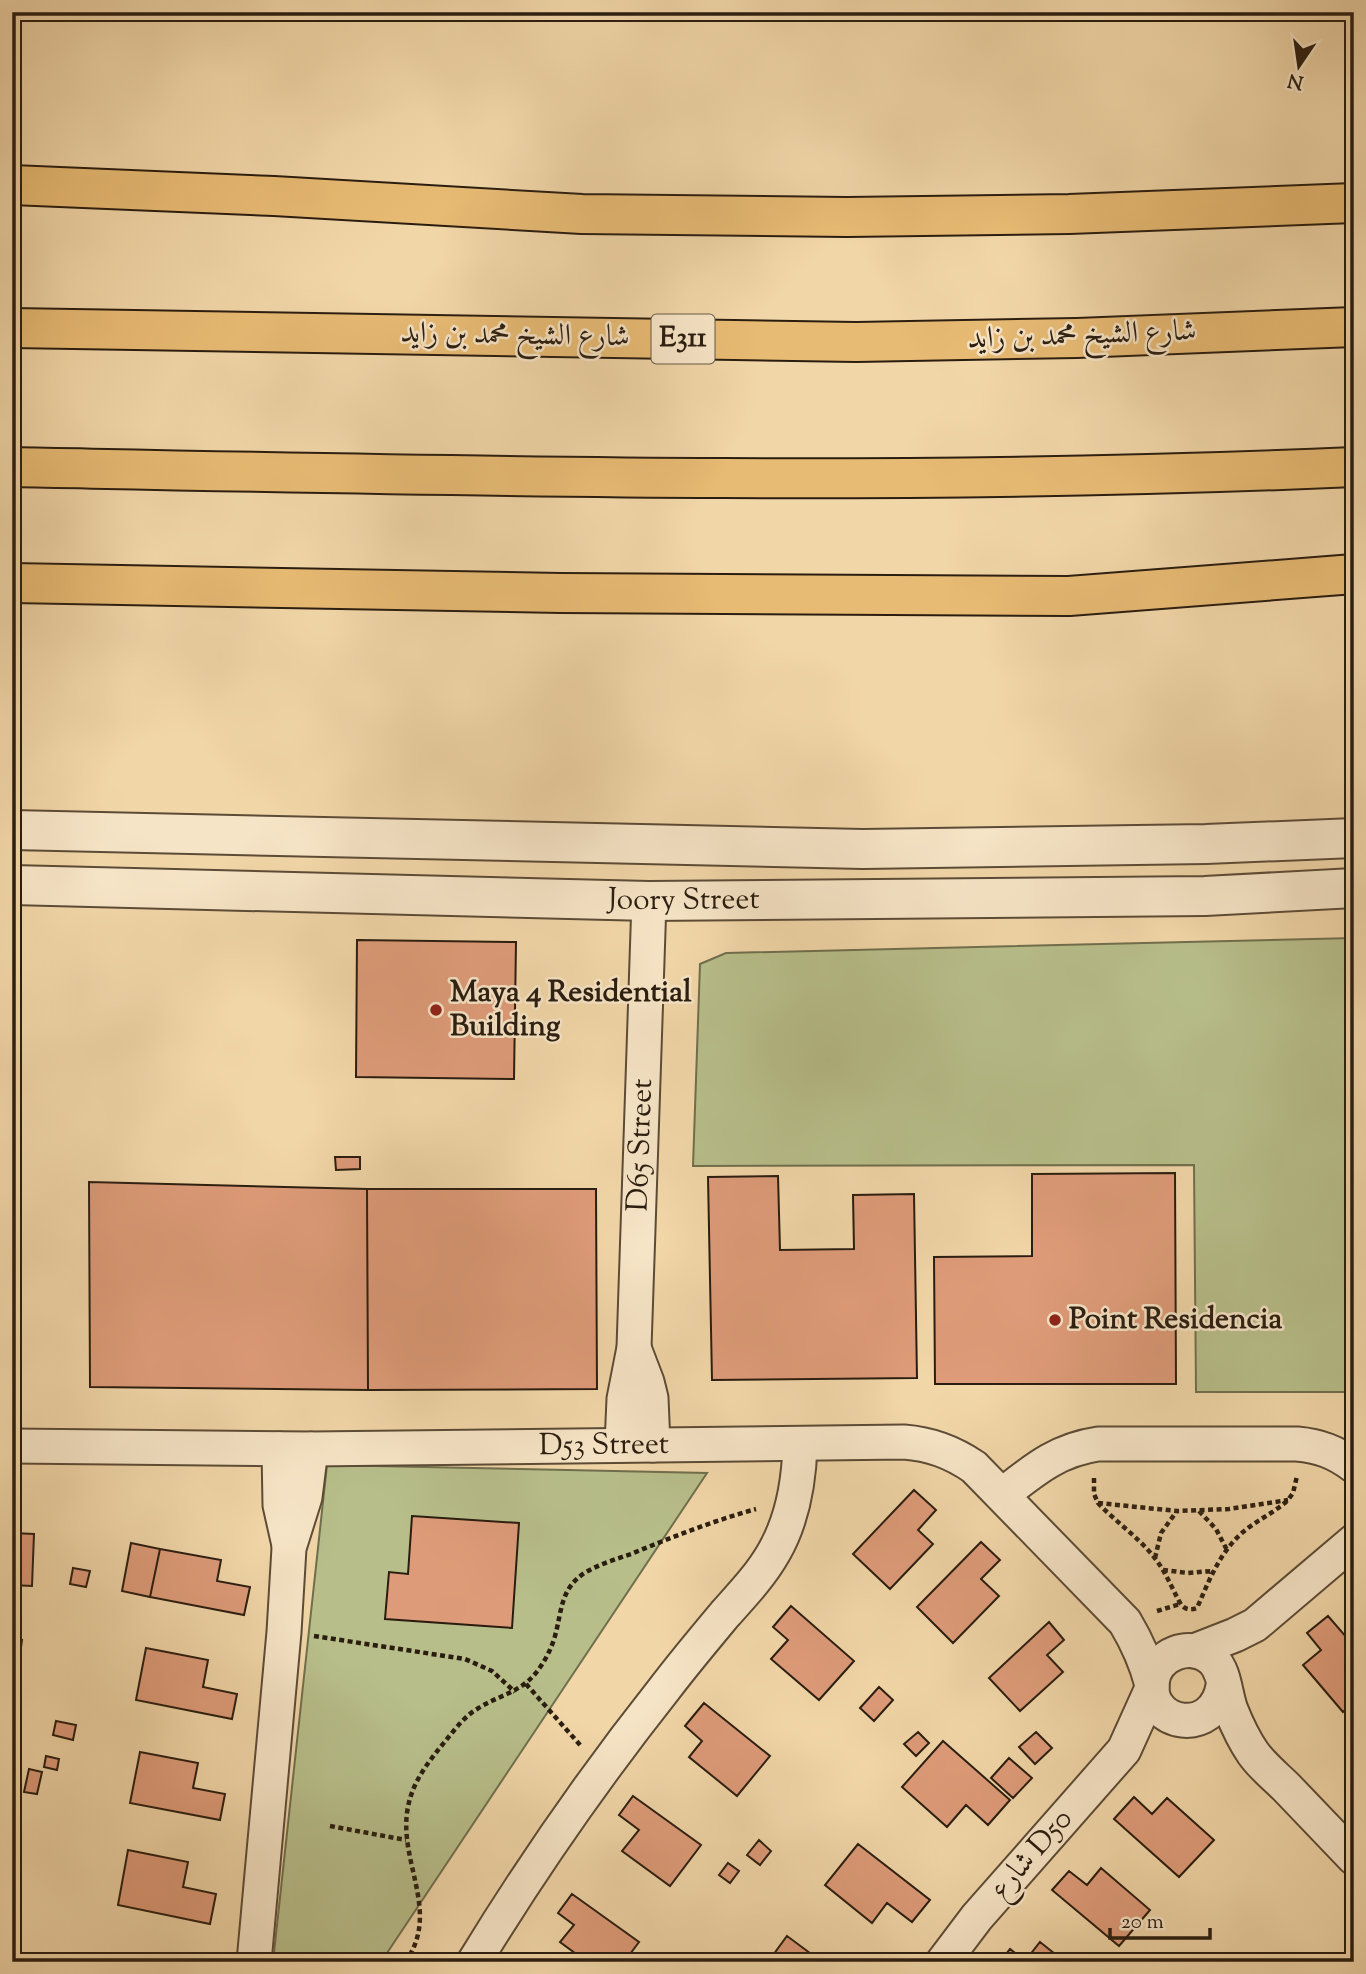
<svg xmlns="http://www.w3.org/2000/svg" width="1366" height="1974" font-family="'Sorts Mill Goudy',Amiri,serif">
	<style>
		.green { fill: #b7be8a; stroke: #706e4d; stroke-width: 2 }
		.building { fill: #de9b79; stroke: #2a1d10; stroke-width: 2 }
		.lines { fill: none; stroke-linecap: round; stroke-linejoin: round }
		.minor-casing { stroke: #5c4b36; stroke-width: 37 }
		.tertiary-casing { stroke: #5c4b36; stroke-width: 42 }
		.motorway-casing { stroke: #2a1d10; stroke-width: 42 }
		.path { stroke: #2a1d10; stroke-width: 4.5; stroke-dasharray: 5 3.5; stroke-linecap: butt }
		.minor { stroke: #f6e4c6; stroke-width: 33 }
		.tertiary { stroke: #f6e4c6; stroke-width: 38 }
		.motorway { stroke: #e8bb74; stroke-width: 38 }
		.poi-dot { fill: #8f2418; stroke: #f6e4c6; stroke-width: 2.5 }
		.labels { text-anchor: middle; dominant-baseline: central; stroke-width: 5; stroke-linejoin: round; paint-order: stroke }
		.shield { fill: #f6e4c6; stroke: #675947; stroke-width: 2 }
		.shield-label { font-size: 28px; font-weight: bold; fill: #2a1d10 }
		.street-label { font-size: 30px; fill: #2a1d10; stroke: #f6e4c6 }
		.poi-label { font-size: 30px; font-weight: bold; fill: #2a1d10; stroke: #f6e4c6; text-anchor: start }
	</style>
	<rect width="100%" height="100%" fill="#f1d6a8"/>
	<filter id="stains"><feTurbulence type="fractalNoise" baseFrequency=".00286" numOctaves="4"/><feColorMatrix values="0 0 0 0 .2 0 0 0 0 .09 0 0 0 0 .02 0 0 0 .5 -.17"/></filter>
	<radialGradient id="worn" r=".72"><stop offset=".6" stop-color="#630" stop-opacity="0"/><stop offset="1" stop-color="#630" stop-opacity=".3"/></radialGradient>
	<path class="green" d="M1354 938V1392H1196L1194 1165 693 1166 700 964 726 953Z
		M327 1465 707 1473 381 1962H273Z"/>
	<path class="building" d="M357 940 516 942 514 1079 356 1077Z
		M335 1157H360V1169L336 1170Z
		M1175 1173 1176 1384H935L934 1257 1032 1256V1174Z
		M778 1176 780 1250 854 1249 853 1195 914 1194 917 1378 712 1380 708 1177Z
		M89 1182 367 1189 368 1390 90 1387Z
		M367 1189H596L597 1389 368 1390Z
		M914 1490 936 1510 918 1530 933 1544 890 1589 853 1554Z
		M412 1516 519 1523 512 1628 385 1619 389 1572 408 1574Z
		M12 1533 34 1534 32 1586 12 1585Z
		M981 1542 1000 1560 981 1579 999 1596 953 1643 917 1607Z
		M131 1543 160 1549 150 1597 122 1591Z
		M160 1549 221 1560 217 1581 250 1587 244 1615 150 1597Z
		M73 1568 90 1571 86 1587 70 1584Z
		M791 1606 854 1661 819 1700 771 1659 788 1640 773 1627Z
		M1328 1616 1354 1646V1703L1343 1712 1303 1665 1321 1650 1307 1633Z
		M1049 1622 1064 1640 1047 1655 1063 1672 1020 1711 989 1678Z
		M12 1639 22 1640 15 1693H12Z
		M146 1648 208 1660 203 1687 237 1694 232 1719 136 1700Z
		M879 1687 893 1700 874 1721 860 1708Z
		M704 1703 770 1756 737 1796 689 1757 702 1741 685 1726Z
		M56 1721 76 1725 73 1740 53 1735Z
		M918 1732 929 1743 916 1756 904 1744Z
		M1036 1732 1052 1748 1035 1764 1019 1747Z
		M943 1741 1010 1800 988 1825 966 1805 947 1827 902 1787Z
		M140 1752 198 1763 193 1788 225 1794 220 1820 130 1803Z
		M46 1756 59 1759 57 1770 44 1767Z
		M1009 1758 1032 1778 1013 1798 991 1778Z
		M29 1769 42 1772 37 1794 24 1792Z
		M633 1796 701 1845 670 1886 622 1851 639 1830 619 1815Z
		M1134 1797 1152 1814 1167 1798 1214 1840 1179 1877 1114 1819Z
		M759 1840 771 1851 760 1865 747 1855Z
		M858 1844 930 1900 912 1922 887 1903 872 1923 825 1885Z
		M128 1850 188 1862 183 1887 216 1894 210 1924 118 1905Z
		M728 1863 739 1871 730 1883 719 1875Z
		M1101 1868 1150 1910 1119 1946 1052 1890 1069 1871 1087 1885Z
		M572 1894 639 1942 624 1962H587L560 1942 574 1925 558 1913Z
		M787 1936 822 1962H768Z
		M1040 1942 1065 1962H1000L1010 1949 1025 1961Z"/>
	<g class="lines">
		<g class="minor-casing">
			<g id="minor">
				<path d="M634 1348 647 1382 651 1398 653 1445"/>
				<path id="s1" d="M622 1445 624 1399 634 1348 649 901"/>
				<path id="s2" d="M12 1446 311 1449 904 1442C931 1444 952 1452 974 1467L1125 1622C1137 1642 1146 1662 1152 1685"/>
				<path d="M279 1449 280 1505 289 1545"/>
				<path d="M1002 1495C1034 1470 1057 1450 1098 1444H1297C1319 1446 1336 1452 1354 1466"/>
				<path d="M1194 1651 1235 1635 1255 1625 1354 1541"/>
				<path d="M1223 1686C1214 1738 1148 1726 1152 1683 1155 1654 1191 1640 1213 1660 1225 1672 1225 1694 1231 1710 1237 1725 1244 1740 1253 1753 1262 1766 1276 1777 1287 1788 1309 1811 1331 1834 1354 1858"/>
				<path d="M254 1962 284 1632 289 1548 305 1497 311 1449"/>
				<path d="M474 1962C532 1867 596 1775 665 1688 684 1663 705 1638 725 1614 743 1594 761 1575 774 1552 793 1519 799 1482 800 1445"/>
				<path d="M943 1962 977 1917 1124 1750 1152 1688"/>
			</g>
		</g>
		<g class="tertiary-casing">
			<g id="tertiary">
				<path d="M12 830 863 849 1206 844 1354 838"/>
				<path id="s3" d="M12 885 649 901 1205 896 1354 888"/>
			</g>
		</g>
		<g class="motorway-casing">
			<path id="motorway" d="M12 185 274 196 582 214 847 217 1069 214 1354 203
				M12 328 856 342 1077 338 1354 327
				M12 467C459 476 907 487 1354 467
				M12 583 561 593 1069 596 1354 574"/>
		</g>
		<path class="path" d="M1094 1478V1494L1098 1503C1116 1522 1138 1537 1154 1557 1165 1571 1171 1586 1179 1601 1183 1609 1189 1611 1197 1608 1209 1581 1219 1553 1243 1532 1257 1520 1274 1513 1288 1500L1293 1493 1297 1476
			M1098 1503 1177 1511 1229 1509 1288 1500
			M1199 1511 1216 1529 1227 1550
			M1155 1558 1161 1533 1177 1511
			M1163 1570 1188 1573 1212 1571
			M1157 1611 1180 1604
			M314 1636 465 1659 492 1671 515 1692
			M526 1684 581 1746
			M330 1826 406 1840
			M410 1955 419 1962
			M405 1962C442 1913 397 1860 408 1807 413 1780 430 1760 447 1739 456 1728 465 1716 477 1709 497 1696 519 1693 535 1674 544 1663 551 1650 555 1636 562 1611 560 1588 586 1572 600 1564 616 1559 631 1554 672 1537 713 1521 756 1509"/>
		<use href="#minor" class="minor"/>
		<use href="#tertiary" class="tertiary"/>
		<use href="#motorway" class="motorway"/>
	</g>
	<g class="poi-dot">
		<circle cx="436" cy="1010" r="7"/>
		<circle cx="1055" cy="1320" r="7"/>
	</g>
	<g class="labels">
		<rect class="shield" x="651.5" y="314.5" width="63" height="49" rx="5"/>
		<g class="shield-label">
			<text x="683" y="339">E311</text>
		</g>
		<g class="street-label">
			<text transform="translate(515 336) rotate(1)">شارع الشيخ محمد بن زايد</text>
			<text transform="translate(1082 336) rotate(-2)">شارع الشيخ محمد بن زايد</text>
			<text stroke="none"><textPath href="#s3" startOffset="672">Joory Street</textPath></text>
			<text stroke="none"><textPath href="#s1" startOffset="301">D65 Street</textPath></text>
			<text stroke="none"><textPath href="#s2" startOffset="592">D53 Street</textPath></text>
			<text transform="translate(1032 1855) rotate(-49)">شارع D50</text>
		</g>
		<g class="poi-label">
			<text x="450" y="993">Maya 4 Residential<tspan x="450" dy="34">Building</tspan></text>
			<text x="1069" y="1320">Point Residencia</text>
		</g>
	</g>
	<rect width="1366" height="1974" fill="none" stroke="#f1d6a8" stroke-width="42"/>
	<rect x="14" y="14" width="1338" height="1946" fill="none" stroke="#2a1d10" stroke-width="3.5"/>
	<rect x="21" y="21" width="1324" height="1932" fill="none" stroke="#2a1d10" stroke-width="2"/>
	<g transform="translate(1299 66) rotate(193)" stroke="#f6e4c6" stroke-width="5" paint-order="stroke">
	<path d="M0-5L12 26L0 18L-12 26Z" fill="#2a1d10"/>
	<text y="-10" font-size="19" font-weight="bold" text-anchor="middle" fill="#2a1d10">N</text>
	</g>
	<path d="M1110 1928v10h100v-10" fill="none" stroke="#2a1d10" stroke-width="3.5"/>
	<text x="1121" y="1928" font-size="21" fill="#2a1d10" stroke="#f6e4c6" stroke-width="5" paint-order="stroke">20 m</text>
	<rect width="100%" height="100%" filter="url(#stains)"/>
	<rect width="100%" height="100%" fill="url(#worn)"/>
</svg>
